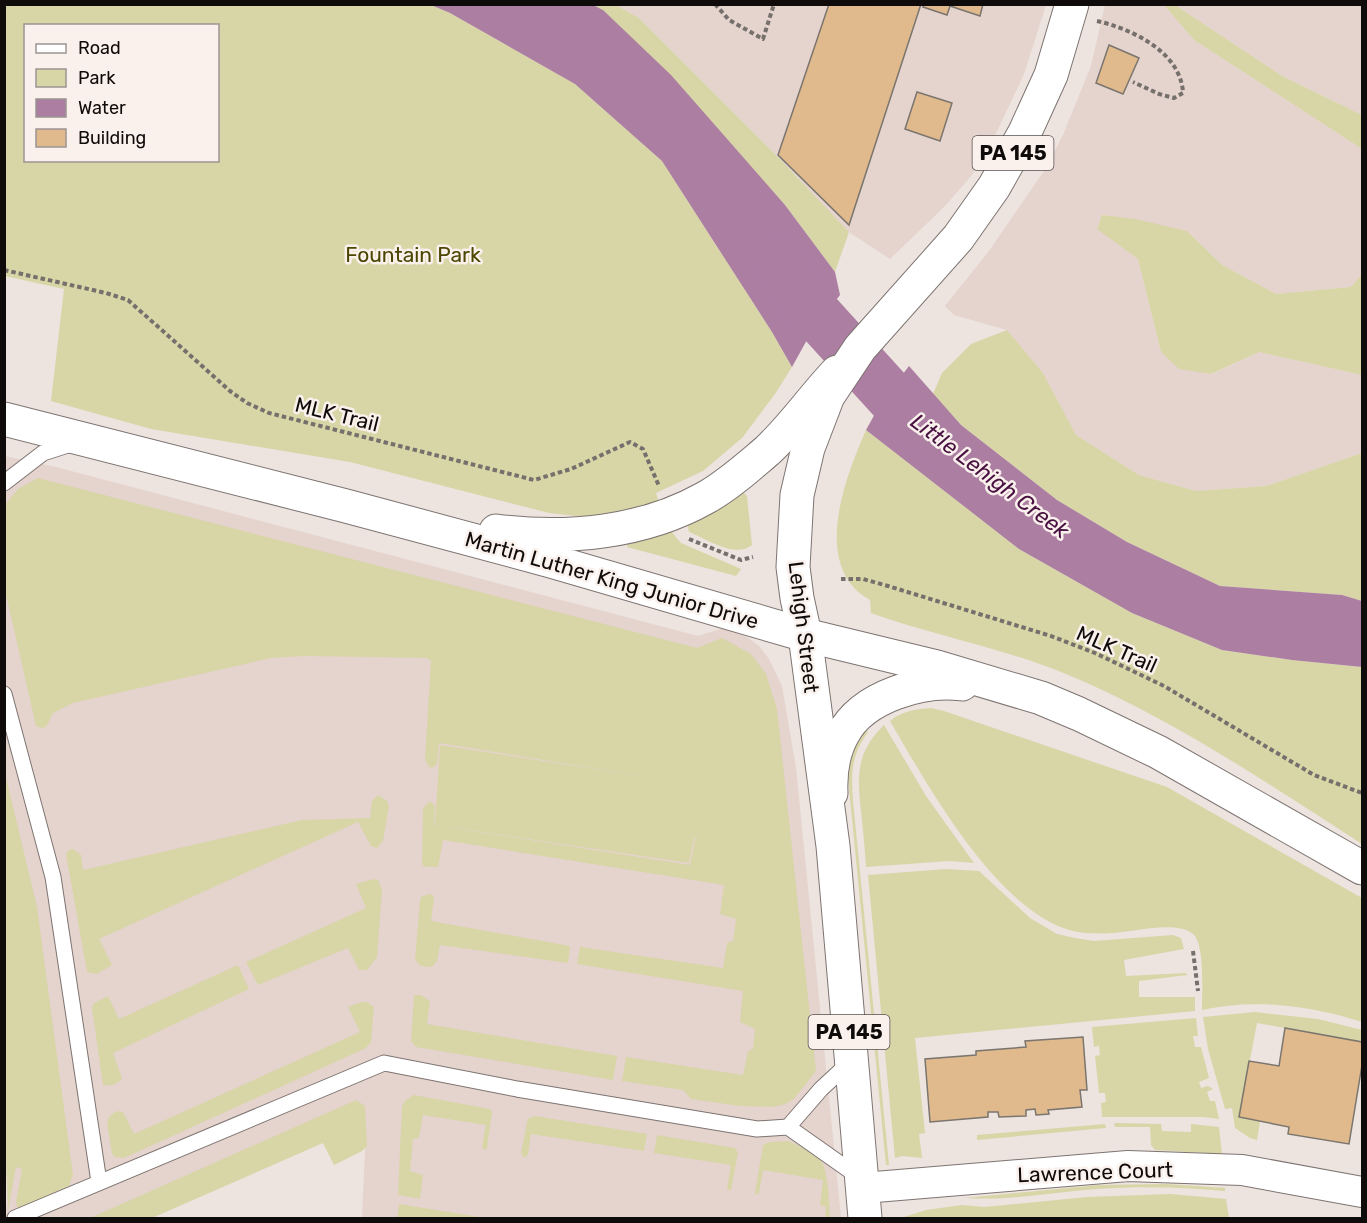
<svg xmlns="http://www.w3.org/2000/svg" width="1367" height="1223" font-family="Rubik,sans-serif">
	<style>
		.built { fill: #e5d3cd }
		.green { fill: #d8d5a7; fill-rule: evenodd }
		.water { fill: #ab7ea2 }
		.lines { fill: none; stroke-linecap: round; stroke-linejoin: round }
		.river { stroke: #ab7ea2; stroke-width: 51 }
		.building { fill: #e0ba8c; stroke: #7a756e; stroke-width: 1.5 }
		.lane-casing { stroke: #7d7471; stroke-width: 17 }
		.street-casing { stroke: #7d7471; stroke-width: 32 }
		.secondary-casing { stroke: #7d7471; stroke-width: 35 }
		.primary-casing { stroke: #7d7471; stroke-width: 35 }
		.path { stroke: #76706d; stroke-width: 4; stroke-dasharray: 4.5 3; stroke-linecap: butt }
		.lane { stroke: #fff; stroke-width: 15 }
		.street { stroke: #fff; stroke-width: 30 }
		.secondary { stroke: #fff; stroke-width: 33 }
		.primary { stroke: #fff; stroke-width: 33 }
		.labels { text-anchor: middle; dominant-baseline: central; stroke-width: 5; stroke-linejoin: round; paint-order: stroke }
		.shield { fill: #faf0ec; stroke: #55504e; stroke-width: 1.5 }
		.shield-label { font-size: 20px; font-weight: bold; fill: #0e0b0a }
		.park-label { font-size: 21px; fill: #4c4600; stroke: #faf0ec }
		.street-label { font-size: 21px; fill: #0e0b0a; stroke: #faf0ec }
		.water-label { font-size: 22px; font-style: italic; fill: #481141; stroke: #faf0ec }
	</style>
	<rect width="100%" height="100%" fill="#ede3df"/>
	<path class="built" d="M616 5H1046L1024 74 998 129 972 175 945 206 890 259 849 232 776 155 639 18Z
		M1105 5H1164L1194 40 1362 149V274L1351 287 1276 294 1222 265 1187 231 1102 215 1097 228 1138 259 1161 352 1212 374 1259 352 1362 375V453L1266 486 1196 491 1139 475 1076 435 1043 373 1007 330 954 315 945 306 989 251 1046 168 1063 135 1091 66Z
		M1175 5H1362V115L1282 76Z
		M4 456 52 466 698 636 724 628 747 637 759 646 769 659 782 686 796 768 841 1218H362L366 1130 331 1133 122 1218H5L7 1200 4 1098Z"/>
	<path class="green" d="M5 5H431L450 13 575 84 662 161 772 332 792 367 775 394 742 438 703 471 656 493 660 505 595 518 549 513 350 462 151 429 51 401 64 289 5 276ZM26 26H218V160H26Z
		M593 5H616L639 18 776 155 849 232 835 272 785 205 603 10Z
		M1164 5H1175L1282 76 1362 115V149L1194 40Z
		M1102 215 1135 219 1187 231 1222 265 1276 294 1351 287 1362 274V375L1259 352 1211 374 1179 369 1161 352 1138 259 1097 229Z
		M1007 330 1043 373 1076 435 1139 475 1196 491 1266 486 1362 453V601L1342 595 1220 586 1127 542 1057 500 961 425 933 394 942 373 971 344Z
		M866 430 1019 549 1132 613 1222 650 1292 660 1362 667V844C1267 783 1172 718 1066 674 1003 648 935 636 871 613L870 600C865 597 859 593 855 589 817 549 847 474 866 430Z
		M38 478 697 648 722 638 751 654 766 674 777 709 816 1071 794 1099 785 1104 774 1107 740 1106 691 1099 683 1090 622 1081 626 1057 743 1075 748 1051 753 1049 755 1029 740 1022 743 991 577 964 580 947 723 968 727 943 733 941 736 919 720 914 724 885 443 840 438 867H425L422 864 423 808 430 801 435 806 434 825 690 865 695 839 699 837 694 838 689 863 435 825 440 745 653 778 439 743 437 763 434 767 430 768 425 760 431 661 427 658 304 656 271 658 73 703 53 713 46 727 41 728 36 726 7 599 5 597V505L18 489Z
		M742 491 747 496 752 545C735 559 707 539 689 532L687 523Z
		M671 531 681 543 741 569 736 576 627 547 628 543Z
		M931 708 944 711 1167 787 1362 898V1022C1312 1006 1255 998 1202 1010 1202 993 1205 944 1193 934 1176 920 1133 932 1113 933 1104 934 1094 933 1085 933 1004 926 927 784 890 721 902 711 916 709 931 708Z
		M884 725 926 796 974 863 949 861 866 867C865 849 863 830 861 811 857 776 856 752 884 725Z
		M865 730 868 732C851 756 851 772 853 801L889 1165H886L848 778 852 753Z
		M4 769 37 907 73 1175 69 1186 18 1209 16 1202 22 1169 16 1167 8 1211 4 1098Z
		M378 795 387 801 389 806 383 841 377 848 371 846 358 822 99 939 112 965 97 974 87 972 66 854 69 850 73 849 81 855 83 870 302 820 370 818 372 801Z
		M946 869 979 871 1030 918 1057 934 1075 938 1094 941 1173 935 1181 938 1184 949 1124 960 1126 976 1186 973 1187 975 1139 981V997H1195V1011L915 1038 925 1133 919 1134 922 1158 902 1156 895 1158 868 875Z
		M373 879 378 880 382 890 377 957 367 970H359L348 948 258 985 246 962 366 908 356 884Z
		M429 894 433 895 434 898 431 921 570 946 568 963 440 945 437 961 432 967 421 966 415 960 420 901 421 897Z
		M238 965 249 989 113 1053 122 1078C118 1085 110 1086 103 1085L92 1008 94 1003 108 996 119 1019Z
		M414 995H421L430 1001 427 1024 617 1056 613 1080 416 1047 411 1041Z
		M361 1002H367L374 1007 371 1042 366 1048 124 1158 115 1157 112 1154 107 1122C109 1115 116 1109 123 1112L134 1134 360 1032 348 1007Z
		M1255 1012 1318 1019 1362 1030V1042L1257 1023 1239 1117 1260 1121 1257 1140 1250 1138 1235 1128 1232 1108 1225 1109 1208 1049 1203 1017Z
		M1196 1018 1198 1036H1193L1195 1047H1201L1209 1078 1199 1082 1201 1088 1208 1086 1213 1089 1207 1092 1210 1101H1215L1219 1119 1203 1117H1102L1101 1103 1106 1102 1105 1093H1099L1095 1056 1100 1055 1099 1046 1094 1047 1092 1027Z
		M414 1095 490 1109 492 1112 487 1148 485 1150 482 1147 486 1125 423 1115 419 1138 413 1139 410 1171 423 1175 420 1199 398 1195 402 1106 405 1101Z
		M356 1100 365 1106 367 1146 362 1151 334 1165 323 1143 152 1218H90Z
		M535 1116 647 1134 644 1151 531 1134 528 1155 524 1158 521 1153 527 1122 529 1118Z
		M1114 1123 1161 1124 1162 1131 1191 1132V1124L1219 1127 1222 1154 1155 1150 1151 1145 1150 1127H1115Z
		M1105 1124 1106 1128 977 1140V1135Z
		M657 1135 735 1148 738 1153 731 1190H728L727 1188 731 1165 654 1153Z
		M788 1141C798 1145 814 1153 821 1161 829 1173 829 1204 830 1218H825L826 1207 820 1205 823 1180 763 1170 759 1193 756 1195 755 1193 763 1145 770 1142Z
		M1166 1184 1225 1188V1191C1183 1187 1140 1186 1097 1189 1053 1192 1009 1201 965 1198L1099 1185Z
		M1170 1194 1226 1199 1229 1218H901L926 1210 962 1205 984 1207 1087 1197Z
		M399 1204 486 1218H397Z"/>
	<path class="water" d="M431 5H593L603 10 671 75 785 205 835 272 840 295 813 329 792 367 772 332 662 161 575 84 450 13Z
		M909 366 961 425 1057 500 1127 542 1220 586 1342 595 1362 601V667L1292 660 1222 650 1132 613 1019 549 866 430 881 403Z"/>
	<g class="lines">
		<path class="river" d="M781 263 806 303 915 423 939 441"/>
	</g>
	<path class="building" d="M829 4H921L849 225 778 155Z
		M924 4H983L980 16 950 6 947 15 923 7Z
		M1109 45 1139 58 1123 94 1096 83Z
		M917 92 952 103 940 141 905 129Z
		M1285 1028 1362 1042V1065L1349 1144 1288 1134 1289 1127 1239 1117 1249 1061 1279 1066Z
		M1083 1037 1087 1090H1080L1082 1107 1048 1110 1049 1114 1036 1115 1035 1109 1026 1110V1116L999 1117 998 1112H988V1117L930 1122 925 1059 976 1055V1051L1026 1047 1025 1041Z"/>
	<g class="lines">
		<g class="lane-casing">
			<path id="lane" d="M4 483 43 453 74 443
				M4 694 53 877 99 1182
				M788 1127 821 1089 850 1062
				M15 1218 384 1063 517 1089 757 1129 788 1127 859 1177"/>
		</g>
		<g class="street-casing">
			<path id="street" d="M863 1188 1128 1166 1242 1170 1362 1192"/>
		</g>
		<g class="secondary-casing">
			<path id="secondary" d="M4 419 346 506 551 561 805 635 937 667 1041 698 1079 714 1158 752 1362 868
				M496 531C566 540 643 533 705 498 727 486 748 467 767 451 793 427 813 397 837 372
				M831 793C830 772 833 752 843 734 863 696 923 679 962 684"/>
		</g>
		<g class="primary-casing">
			<path id="primary" d="M865 1218 833 846 805 635 797 598 793 567 797 495 808 448 828 396 860 348 958 238 994 187 1025 132 1051 75 1072 4"/>
		</g>
		<path class="path" d="M715 4 729 20 763 39 774 4
			M1097 21C1132 29 1181 52 1183 93L1174 98 1159 94 1133 82
			M4 270 106 293 128 300 230 391 247 403 269 413 534 480 571 469 630 442 643 449 659 486
			M689 539 741 560 753 557
			M841 579H863L888 586 1051 636 1095 653 1164 686 1314 775 1362 793
			M1193 951 1198 991"/>
		<use href="#lane" class="lane"/>
		<use href="#street" class="street"/>
		<use href="#secondary" class="secondary"/>
		<use href="#primary" class="primary"/>
	</g>
	<g class="labels">
		<g class="shield">
			<rect x="972.5" y="136" width="81" height="34" rx="4.5"/>
			<rect x="808.5" y="1015" width="81" height="34" rx="4.5"/>
		</g>
		<g class="shield-label">
			<text x="1013" y="153">PA 145</text>
			<text x="849" y="1032">PA 145</text>
		</g>
		<g class="park-label">
			<text x="413" y="254">Fountain Park</text>
		</g>
		<g class="street-label">
			<text transform="translate(337 414) rotate(14)">MLK Trail</text>
			<text transform="translate(612 580) rotate(16)">Martin Luther King Junior Drive</text>
			<text transform="translate(804 627) rotate(83)">Lehigh Street</text>
			<text transform="translate(1117 649) rotate(24)">MLK Trail</text>
			<text transform="translate(1095 1172) rotate(-2)">Lawrence Court</text>
		</g>
		<g class="water-label">
			<text transform="translate(990 476) rotate(37)">Little Lehigh Creek</text>
		</g>
	</g>
	<rect width="1367" height="1223" fill="none" stroke="#0e0b0a" stroke-width="12"/>
	<rect x="24" y="24" width="195" height="138" fill="#faf0ec" stroke="#9c9492" stroke-width="1.5"/>
	<rect x="36" y="44" width="30" height="9" fill="#ffffff" stroke="#9c9492" stroke-width="1.5"/>
	<text x="78" y="54" font-size="18" fill="#0e0b0a">Road</text>
	<rect x="36" y="69" width="30" height="18" fill="#d8d5a7" stroke="#9c9492" stroke-width="1.5"/>
	<text x="78" y="84" font-size="18" fill="#0e0b0a">Park</text>
	<rect x="36" y="99" width="30" height="18" fill="#ab7ea2" stroke="#9c9492" stroke-width="1.5"/>
	<text x="78" y="114" font-size="18" fill="#0e0b0a">Water</text>
	<rect x="36" y="129" width="30" height="18" fill="#e0ba8c" stroke="#9c9492" stroke-width="1.5"/>
	<text x="78" y="144" font-size="18" fill="#0e0b0a">Building</text>
</svg>
